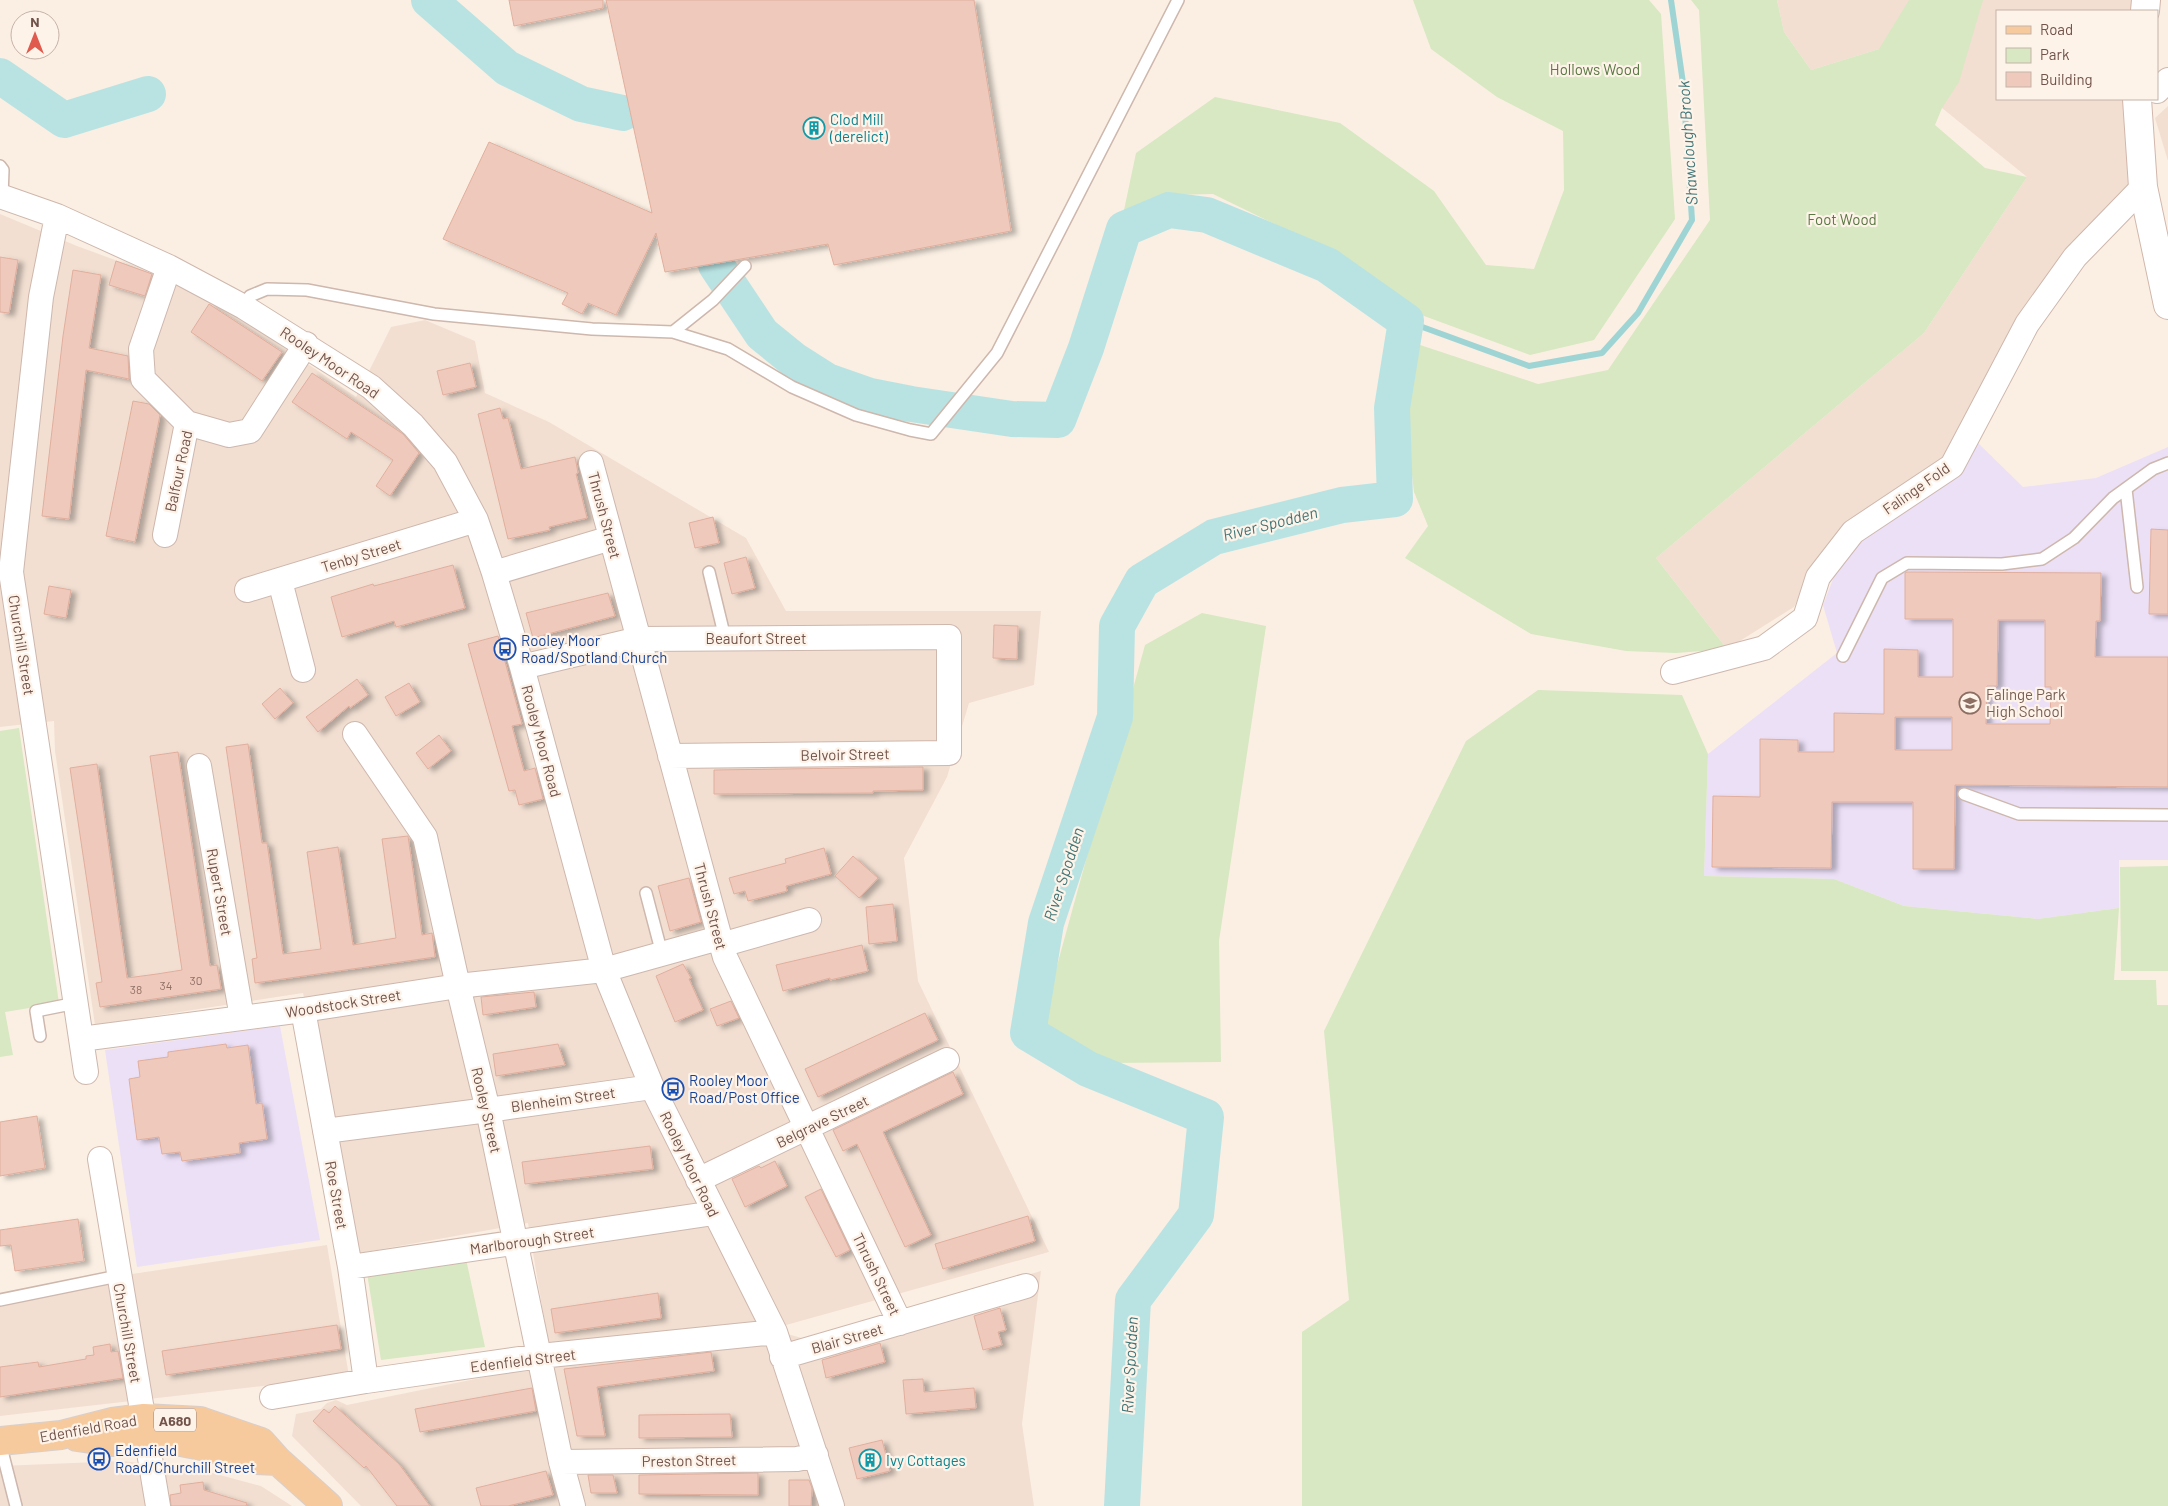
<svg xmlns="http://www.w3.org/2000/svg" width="2168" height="1506" font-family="Barlow,sans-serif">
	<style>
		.residential { fill: #f2dfd2 }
		.education { fill: #ece0f7 }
		.green { fill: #d7e8c2 }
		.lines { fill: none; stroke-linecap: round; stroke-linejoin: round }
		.stream { stroke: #9fd4d5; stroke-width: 6 }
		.river { stroke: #b9e3e3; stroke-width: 36 }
		.building { fill: #efcabc; stroke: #e1ae9d; fill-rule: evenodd; filter: url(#shadow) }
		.lane-casing { stroke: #ceb7ad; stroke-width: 14 }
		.street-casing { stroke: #ceb7ad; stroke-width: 26 }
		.secondary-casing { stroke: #d1b6ab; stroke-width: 30 }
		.primary-casing { stroke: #d8cfcc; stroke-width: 30 }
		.lane { stroke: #fff; stroke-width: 11 }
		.street { stroke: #fff; stroke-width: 24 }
		.secondary { stroke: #fff; stroke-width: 28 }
		.primary { stroke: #f7ca9e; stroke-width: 28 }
		.labels { text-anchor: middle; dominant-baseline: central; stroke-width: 4.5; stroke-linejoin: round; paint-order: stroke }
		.number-label { font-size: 12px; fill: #917166 }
		.shield { fill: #fef3e9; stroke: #9c837a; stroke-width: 1 }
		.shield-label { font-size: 14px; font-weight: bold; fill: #72534a }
		.park-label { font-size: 15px; fill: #597843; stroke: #fef3e9 }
		.culture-label { font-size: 15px; fill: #0d838f; stroke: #fef3e9; text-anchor: start }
		.street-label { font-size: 15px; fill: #72534a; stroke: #fef3e9 }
		.transit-label { font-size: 15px; fill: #164399; stroke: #fef3e9; text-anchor: start }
		.education-label { font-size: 15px; fill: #785e54; stroke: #fef3e9; text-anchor: start }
		.water-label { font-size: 16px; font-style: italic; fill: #3f7577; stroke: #fef3e9 }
	</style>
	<defs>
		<filter id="shadow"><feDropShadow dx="5.5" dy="3" stdDeviation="2.5" flood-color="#0004"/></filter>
	</defs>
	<rect width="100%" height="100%" fill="#fbefe3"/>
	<path class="residential" d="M1777 0H2133L2132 11H1997V99H2127L2125 131 2137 183 1951 454 1821 553 1794 607 1727 649 1656 558 1924 333 2027 177 1942 108 1879 49 1811 70 1784 32Z
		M2168 106V161L2155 118Z
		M0 214 77 246 175 282 225 307 356 397 391 327 425 320 475 341 485 393 549 422 746 538 786 611H1041L1034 685 969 703 947 777 904 858 918 981 1049 1252 786 1325 549 1348 528 1223 360 1253 303 993 95 1025 55 751 54 721 0 727Z
		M327 1245 349 1376 0 1416V1303L132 1274Z
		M1041 1271 1022 1424 1034 1506H361L292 1436 296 1414 321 1409 327 1403 336 1400 347 1405 550 1364 784 1333 805 1339Z
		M122 1461 201 1470 261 1486 292 1506H0V1466Z"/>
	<path class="education" d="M1975 440 2023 487 2096 478 2168 447V860H2119V908L2038 919 1904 906 1834 879 1704 876 1708 754 1837 653 1823 605 1850 535Z
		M280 1026 320 1240 137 1267 105 1050Z"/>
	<path class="green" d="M1413 0H1649L1661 14 1675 219 1594 340 1530 355 1416 313 1342 257 1213 194 1169 195 1123 215 1136 153 1215 97 1340 123 1434 191 1486 265 1534 269 1564 190 1563 131 1497 97 1431 49Z
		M1691 0H1777L1784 32 1811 70 1879 49 1909 0H1983L1959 82 1942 108 1935 125 1985 168 2027 177 1924 333 1656 558 1727 649 1676 653 1626 651 1531 634 1405 558 1428 526 1414 492 1407 431 1414 343 1538 384 1608 370 1710 220 1699 10Z
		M1202 613 1266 626 1219 941 1221 1062 1107 1063 1038 1035 1145 645Z
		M1538 690 1682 695 1708 754 1704 876 1834 879 1904 906 2038 919 2119 908 2114 980H2156L2157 1005H2168V1506H1302V1332L1349 1300 1324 1031 1466 741Z
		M19 728 59 1003 5 1012 13 1055 0 1057V731Z
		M2168 866V971H2121L2120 867Z
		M466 1259 485 1347 381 1360 367 1273Z"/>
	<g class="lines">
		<path class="stream" d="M1406 321 1529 366 1602 353 1638 313 1692 220 1683 83 1671 0"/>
		<path class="river" d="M429 0 507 68 581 104 623 113
			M0 76 64 120 148 94
			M716 265 762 334 794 360 827 381 870 396 911 404 1012 419 1058 420 1086 348 1124 229 1169 210 1207 215 1327 265 1406 321 1392 408 1395 499 1342 505 1214 537 1142 581 1117 626 1115 717 1046 923 1028 1033 1088 1069 1206 1117 1196 1215 1133 1300 1122 1506"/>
	</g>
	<path class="building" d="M509 0H603V8L514 26Z
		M606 0H974L1011 231 834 265 828 244 665 272 656 233 616 315 588 303 582 314 562 304 568 293 443 239 489 142 652 213Z
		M0 257 18 260 9 313 0 312Z
		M116 261 152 274 145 296 109 285Z
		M73 270 101 275 89 348 128 356 129 379 86 370 69 519 42 516 63 336Z
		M209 304 282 352 262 381 191 332Z
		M470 363 476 387 443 395 437 371Z
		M312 373 403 434 419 453 390 496 376 486 393 460 351 432 347 439 292 402Z
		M133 401 149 404 160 415 135 542 106 536Z
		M500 408 503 419 508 418 521 469 575 457 578 473 576 474 587 518 549 527 550 530 508 539 478 414Z
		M713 517 719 543 695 548 689 523Z
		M2151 529 2168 530V614H2149Z
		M746 557 755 588 732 594 724 563Z
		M453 565 465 608 396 627 394 621 342 637 331 597 373 584 374 586Z
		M1907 572 2101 573 2100 621H2096L2095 657H2168V787L1955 785 1954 869H1913V802H1832L1831 868 1712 867 1713 796 1760 797V739L1798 740V752H1834V713L1884 714V649L1918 650V677H1953V619H1905V573ZM1998 620H2045V687H2051L2050 724H1986L1987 686H1997ZM1895 717H1952V750H1895Z
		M49 586 71 590 66 618 44 614Z
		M608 593 615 616 533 638 526 613Z
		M994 625 1018 626 1017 659 993 658Z
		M498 636 522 724 512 726 524 771 535 768 543 799 519 805 515 790 509 791 468 644Z
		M357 679 368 695 350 708 349 706 318 732 306 717Z
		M409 683 420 702 396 716 385 697Z
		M280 688 293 703 275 719 262 704Z
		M439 735 451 751 428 769 416 753Z
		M248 744 262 843H267L283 954 321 949 307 852 338 847 353 945 396 938 382 839 408 836 422 935 432 933 435 957 255 983 252 959 257 958 226 747Z
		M178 752 210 966 217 965 221 989 100 1007 96 983 102 982 70 768 97 764 127 978 157 974 182 970 150 756Z
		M923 767V790L873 791V793L714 794V770Z
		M824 848 831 874 786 886 787 891 748 901 745 891 734 894 729 878 786 863 785 859Z
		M853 856 878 878 859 898 835 876Z
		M689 878 701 922 670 931 658 886Z
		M893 904 897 941 869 944 866 907Z
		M862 945 868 971 830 980V978L783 991 776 965Z
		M683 964 691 978 689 979 703 1010 675 1022 656 976Z
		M534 992 536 1007 483 1015 481 997Z
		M731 1001 739 1018 717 1026 710 1009Z
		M925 1013 938 1040 818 1097 805 1069Z
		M226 1044 227 1048 248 1045 256 1104 262 1103 267 1139 239 1143 240 1153 182 1161 180 1152 162 1154 159 1137 137 1140 129 1079 140 1077 138 1061 168 1057V1052Z
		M558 1044 565 1065 496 1076 493 1054Z
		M953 1072 963 1094 883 1132 931 1235 905 1247 857 1144 843 1151 833 1130Z
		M37 1116 45 1168 0 1176V1122Z
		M650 1146 653 1169 525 1184 522 1162Z
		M775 1161 787 1186 745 1207 732 1179 759 1166 761 1168Z
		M821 1189 850 1250 836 1257 805 1197Z
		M1028 1216 1035 1241 943 1269 935 1244Z
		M78 1219 84 1261 15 1271 11 1245 0 1246V1230Z
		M658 1293 661 1318 555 1333 551 1309Z
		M1000 1308 1006 1330 998 1332 1002 1345 983 1350 974 1316Z
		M337 1325 341 1349 166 1375 162 1351Z
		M880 1343 885 1362 826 1378 822 1360Z
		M110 1344 111 1352 118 1351 123 1378 0 1397V1367L38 1362 39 1367 86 1359V1356L94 1355 93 1347Z
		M711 1352 714 1371 597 1387 605 1436H577L564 1369Z
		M923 1379 924 1392 974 1388 976 1408 906 1414 903 1380Z
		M532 1388 536 1411 420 1432 415 1409Z
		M335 1406 399 1464 430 1506H397L366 1466 364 1468 313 1421 324 1409 329 1413Z
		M730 1414 732 1437 639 1438V1415Z
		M882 1440 890 1471 857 1479 849 1448Z
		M546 1471 553 1495 508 1506H481L476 1488Z
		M758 1473V1495L639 1494V1475Z
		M588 1475H613L617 1493H591Z
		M789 1480H809L812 1488 811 1506H789Z
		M203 1482 204 1490 247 1503 246 1506H171L170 1495 181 1493 180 1485Z"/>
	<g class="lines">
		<g class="lane-casing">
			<path id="lane" d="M0 166 3 170 2 197
				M244 307 250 296 267 289 307 290 434 314 592 329 673 332 728 349 792 387 856 415 910 430 931 434 997 353 1178 0
				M673 332 713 300 745 266
				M2126 489 2137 587
				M709 572 725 638
				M1843 656 1882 578 1907 563 2002 564 2042 559 2074 538 2113 498 2153 469 2168 463
				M1964 794 2019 814 2168 815
				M646 893 662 954
				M40 1036 36 1011 76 1003
				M0 1300 118 1276
				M0 1443 16 1506"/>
		</g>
		<g class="street-casing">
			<path id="street" d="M2157 91 2168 80
				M0 196 57 216 169 267 244 307 371 387 413 425 445 462 476 520 494 573 522 667 604 970 652 1087 775 1332 832 1506
				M57 216 41 297 11 572 86 1072
				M169 267 141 349 143 379 187 423
				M591 463 725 957 900 1323
				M165 535 187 423 229 435 250 431 306 344
				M494 573 611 538
				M280 581 303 670
				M247 590 476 520
				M522 667 639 639 949 637V753L670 756
				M1673 672 1764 648 1805 618 1818 577 1853 532 1952 466 2027 324 2075 257 2143 187
				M355 734 425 837 458 986 488 1110 561 1462 573 1506
				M199 766 242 1018
				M721 945 809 920
				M303 1010 350 1267 366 1381
				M81 1039 303 1010 458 986 604 970 719 938
				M325 1131 488 1110 652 1087
				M100 1159 158 1506
				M698 1180 947 1060
				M350 1267 714 1213
				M782 1357 1026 1286
				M272 1397 366 1381 540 1356 775 1332
				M561 1462 797 1459 816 1455"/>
		</g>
		<g class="secondary-casing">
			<path id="secondary" d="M2145 11 2146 0
				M2137 99 2143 187 2168 305"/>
		</g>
		<g class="primary-casing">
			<path id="primary" d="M77 1437 112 1442 176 1441 212 1448 256 1460 278 1461
				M0 1441 61 1435 112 1422 144 1418 200 1421 261 1442 278 1461 328 1506"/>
		</g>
		<use href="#lane" class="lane"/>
		<use href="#street" class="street"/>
		<use href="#secondary" class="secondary"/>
		<use href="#primary" class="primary"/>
	</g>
	<defs>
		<g id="building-ring" transform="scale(1.125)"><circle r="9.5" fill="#fef3e9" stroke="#0f9aa8" stroke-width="1.5"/><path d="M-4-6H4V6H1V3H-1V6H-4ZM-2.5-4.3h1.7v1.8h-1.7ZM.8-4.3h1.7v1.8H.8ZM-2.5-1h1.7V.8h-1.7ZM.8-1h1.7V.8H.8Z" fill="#0f9aa8"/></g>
		<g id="bus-ring" transform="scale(1.125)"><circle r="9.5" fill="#fef3e9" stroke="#1a4fb4" stroke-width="1.5"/><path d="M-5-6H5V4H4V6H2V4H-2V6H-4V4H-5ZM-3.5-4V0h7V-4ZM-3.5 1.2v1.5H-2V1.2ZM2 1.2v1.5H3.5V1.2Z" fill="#1a4fb4"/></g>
		<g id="school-ring" transform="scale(1.125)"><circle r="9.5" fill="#fef3e9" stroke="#8d6e63" stroke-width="1.5"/><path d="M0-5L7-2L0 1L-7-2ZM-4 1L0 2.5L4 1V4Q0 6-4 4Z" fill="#8d6e63"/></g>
	</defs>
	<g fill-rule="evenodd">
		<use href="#building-ring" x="814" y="128"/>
		<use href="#bus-ring" x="505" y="649"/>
		<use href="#school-ring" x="1970" y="703"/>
		<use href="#bus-ring" x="673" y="1089"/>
		<use href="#bus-ring" x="99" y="1459"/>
		<use href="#building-ring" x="870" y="1460"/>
	</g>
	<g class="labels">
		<g class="number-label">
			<text x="196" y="980">30</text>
			<text x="166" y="985">34</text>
			<text x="136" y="989">38</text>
		</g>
		<rect class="shield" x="154" y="1408.5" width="42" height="23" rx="4"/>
		<g class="shield-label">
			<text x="175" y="1420">A680</text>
		</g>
		<g class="park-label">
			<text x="1595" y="69">Hollows Wood</text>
			<text x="1842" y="219">Foot Wood</text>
		</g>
		<g class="culture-label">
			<text x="830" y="119">Clod Mill<tspan x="830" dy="17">(derelict)</tspan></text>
			<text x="886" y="1460">Ivy Cottages</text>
		</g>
		<g class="street-label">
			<text transform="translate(330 362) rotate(34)">Rooley Moor Road</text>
			<text transform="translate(178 471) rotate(-78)">Balfour Road</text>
			<text transform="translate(1916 488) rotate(-35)">Falinge Fold</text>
			<text transform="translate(605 515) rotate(75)">Thrush Street</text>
			<text transform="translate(361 555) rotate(-17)">Tenby Street</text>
			<text x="756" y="638">Beaufort Street</text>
			<text transform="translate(22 645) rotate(81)">Churchill Street</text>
			<text transform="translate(542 741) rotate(75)">Rooley Moor Road</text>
			<text transform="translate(845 754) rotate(-1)">Belvoir Street</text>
			<text transform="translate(220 892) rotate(80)">Rupert Street</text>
			<text transform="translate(711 906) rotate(75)">Thrush Street</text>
			<text transform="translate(343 1003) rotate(-9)">Woodstock Street</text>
			<text transform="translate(563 1099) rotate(-8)">Blenheim Street</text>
			<text transform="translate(487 1110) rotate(77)">Rooley Street</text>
			<text transform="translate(822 1121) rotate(-26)">Belgrave Street</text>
			<text transform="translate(690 1164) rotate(64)">Rooley Moor Road</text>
			<text transform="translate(337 1195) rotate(80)">Roe Street</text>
			<text transform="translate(532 1240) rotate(-8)">Marlborough Street</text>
			<text transform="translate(877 1274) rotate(64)">Thrush Street</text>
			<text transform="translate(128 1333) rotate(80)">Churchill Street</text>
			<text transform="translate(847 1338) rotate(-16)">Blair Street</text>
			<text transform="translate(523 1360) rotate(-7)">Edenfield Street</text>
			<text transform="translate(88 1428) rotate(-10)">Edenfield Road</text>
			<text transform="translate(689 1460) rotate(-1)">Preston Street</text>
		</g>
		<g class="transit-label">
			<text x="521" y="640">Rooley Moor<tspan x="521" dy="17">Road/Spotland Church</tspan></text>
			<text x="689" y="1080">Rooley Moor<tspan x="689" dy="17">Road/Post Office</tspan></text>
			<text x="115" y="1450">Edenfield<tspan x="115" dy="17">Road/Churchill Street</tspan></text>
		</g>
		<g class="education-label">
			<text x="1986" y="694">Falinge Park<tspan x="1986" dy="17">High School</tspan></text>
		</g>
		<g class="water-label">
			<text transform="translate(1687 143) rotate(-94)">Shawclough Brook</text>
			<text transform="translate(1270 523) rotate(-14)">River Spodden</text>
			<text transform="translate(1063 874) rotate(-72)">River Spodden</text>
			<text transform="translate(1129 1365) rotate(-87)">River Spodden</text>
		</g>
	</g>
	<rect x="1996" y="10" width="162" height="90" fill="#fef3e9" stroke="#c6b3a9"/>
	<rect x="2006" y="26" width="25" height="8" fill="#f7ca9e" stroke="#c6b3a9"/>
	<text x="2040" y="35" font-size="15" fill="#72534a">Road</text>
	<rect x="2006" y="48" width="25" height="15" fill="#d7e8c2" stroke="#c6b3a9"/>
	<text x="2040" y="60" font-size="15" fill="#72534a">Park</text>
	<rect x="2006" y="72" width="25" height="15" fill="#efcabc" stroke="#c6b3a9"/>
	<text x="2040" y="85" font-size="15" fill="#72534a">Building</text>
	<g transform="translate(35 35)"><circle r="24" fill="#fef3e9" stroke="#c6b3a9"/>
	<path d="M0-4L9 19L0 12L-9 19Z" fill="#e05a4d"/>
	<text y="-8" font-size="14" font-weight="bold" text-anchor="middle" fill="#72534a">N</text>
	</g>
</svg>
